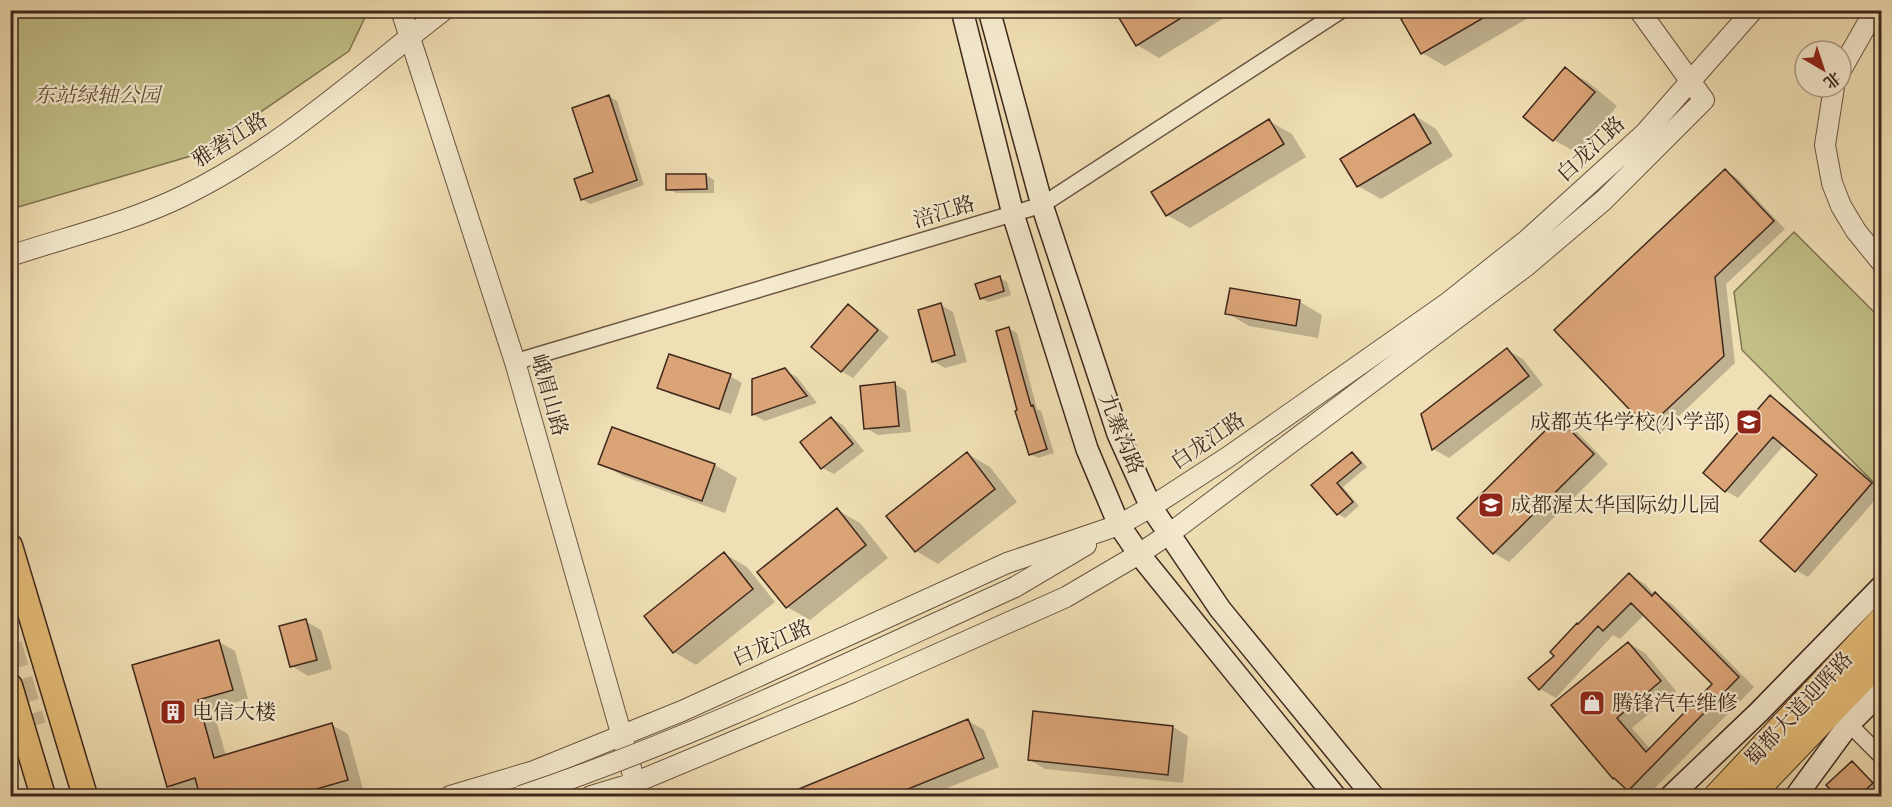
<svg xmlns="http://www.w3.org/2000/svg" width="1892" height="807" font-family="'IM FELL Double Pica','Noto Serif SC',serif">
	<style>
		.green { fill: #c2bf87; stroke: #807452; stroke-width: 1.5 }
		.shadow { fill: #0003 }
		.building { fill: #dba477; stroke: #3e281d; stroke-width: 1.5 }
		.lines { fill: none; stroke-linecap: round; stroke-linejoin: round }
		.primary-tunnel { stroke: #ccba96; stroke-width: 24; stroke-dasharray: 24 12; stroke-linecap: butt }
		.service-casing { stroke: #6a5643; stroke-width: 10 }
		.minor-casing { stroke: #6a5643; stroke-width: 18 }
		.tertiary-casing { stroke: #6a5643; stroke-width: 22 }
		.secondary-casing { stroke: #3e281d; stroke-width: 24 }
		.primary-casing { stroke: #3e281d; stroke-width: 27 }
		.trunk-casing { stroke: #3e281d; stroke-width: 28 }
		.service { stroke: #f5eace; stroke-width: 8 }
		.minor { stroke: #f5eace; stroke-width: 15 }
		.tertiary { stroke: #f5eace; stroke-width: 20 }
		.secondary { stroke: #f5eace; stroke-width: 21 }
		.primary { stroke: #e8c07a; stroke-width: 24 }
		.trunk { stroke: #e8c07a; stroke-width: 26 }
		.tertiary-bridge-casing { stroke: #6a5643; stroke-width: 22; stroke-linecap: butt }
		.tertiary-bridge { stroke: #f5eace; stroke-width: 20 }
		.labels { text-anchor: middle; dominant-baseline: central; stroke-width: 4.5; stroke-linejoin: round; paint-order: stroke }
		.park-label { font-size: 21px; font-style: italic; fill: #5f4e38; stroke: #f5eace }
		.street-label { font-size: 21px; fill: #3e281d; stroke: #f5eace }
		.poi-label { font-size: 21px; fill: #3e281d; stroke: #f5eace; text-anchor: start }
	</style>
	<rect width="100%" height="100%" fill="#f0dfb4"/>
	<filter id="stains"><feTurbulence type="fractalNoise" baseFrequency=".00333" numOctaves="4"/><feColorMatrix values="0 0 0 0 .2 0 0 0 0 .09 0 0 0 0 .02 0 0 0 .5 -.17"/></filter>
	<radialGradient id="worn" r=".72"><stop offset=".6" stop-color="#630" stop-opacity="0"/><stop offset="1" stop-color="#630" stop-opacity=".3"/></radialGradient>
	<path class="green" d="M10 11 11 10 368 11 349 51 201 153 15 208 10 205Z
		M1794 232 1881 319V490L1742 350 1734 292Z"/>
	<path class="shadow" d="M1134 10H1237L1159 58 1137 45Z
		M1419 10H1542L1445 66 1422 53Z
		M1565 69 1588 82 1617 106 1577 153 1554 140 1526 117Z
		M609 96 617 101 644 185 590 204 582 199 595 173Z
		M1414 115 1436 129 1453 156 1381 199 1358 186Z
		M1269 121 1292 134 1306 157 1190 228 1167 215Z
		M1725 171 1737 178 1785 229 1726 284 1735 363 1660 434 1648 427Z
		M706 175 714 180V193H676L668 189Z
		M999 278 1007 282 1011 295 989 302 981 298Z
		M1300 302 1322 315 1318 338 1249 326 1227 313Z
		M941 305 953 312 967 362 945 368 933 361Z
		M849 306 860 313 889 337 853 378 841 371Z
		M1009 329 1017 333 1037 409 1041 411 1054 453 1038 458 1030 454 1019 411Z
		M1507 350 1523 359 1543 385 1449 458 1433 449Z
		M784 370 797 377 817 403 765 421 754 415 753 380Z
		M730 376 742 383 731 414 671 394 659 387Z
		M895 384 906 391 911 432 878 435 866 428Z
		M1770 397 1782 404 1882 489V492L1808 577 1796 570 1819 475 1784 445 1738 498 1726 491 1705 472Z
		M831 418 843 425 864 451 834 474 822 468Z
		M1558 420 1574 429 1608 464 1509 562 1494 553Z
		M613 429 715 465 737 478 725 513 623 476 600 463Z
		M1352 453 1358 457 1367 467 1343 487 1359 506 1345 518 1338 514 1313 485Z
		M967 454 990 467 1017 502 938 564 916 551Z
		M837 510 860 523 888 558 810 620 787 607Z
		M725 554 747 567 775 602 696 665 674 652Z
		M1629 575 1645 584 1655 595 1672 604 1754 687 1647 796H1641L1629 790 1554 706 1629 643 1645 653 1676 691 1632 728 1651 750 1714 684 1645 614 1620 639 1613 635 1556 698 1540 689 1531 678 1557 656 1579 626Z
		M305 621 321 630 332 669 308 676 292 666Z
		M219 642 235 651 248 699 213 709 226 756 332 725 348 734 363 789 338 796H202L200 790 184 795 168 786 134 666Z
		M968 721 984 730 999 767 928 796H785Z
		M1173 727 1188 736 1183 783 1045 769 1030 760Z
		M1853 763 1875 786 1863 796H1832Z"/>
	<path class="building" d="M1131 10H1194L1136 46 1119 18Z
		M1416 10H1497L1421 54 1401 19Z
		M1565 67 1595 92 1553 141 1523 117Z
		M609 95 637 180 581 200 574 179 593 172 572 108Z
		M1414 114 1431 143 1357 187 1340 159Z
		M1269 119 1284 144 1166 216 1151 192Z
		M1725 169 1774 221 1715 277 1724 356 1647 428 1554 330Z
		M666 174H706L707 189 666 190Z
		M1000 276 1004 291 980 299 975 284Z
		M1230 288 1300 300 1296 326 1225 314Z
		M941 303 955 355 932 362 918 310Z
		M848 304 878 330 841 372 811 347Z
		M1009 327 1031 406 1033 405 1047 449 1029 455 1015 411 1017 410 996 331Z
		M1507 348 1529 376 1432 450 1421 414Z
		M669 354 731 374 719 409 657 388Z
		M785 368 807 396 752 415V379Z
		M895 382 899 426 864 429 860 386Z
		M1770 395 1872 483 1795 572 1760 541 1817 475 1773 437 1725 492 1703 473Z
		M831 417 853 444 821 469 800 442Z
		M1558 418 1594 454 1493 554 1457 518Z
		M612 427 715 464 702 501 598 464Z
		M967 452 995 489 915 552 886 516Z
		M1352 452 1361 463 1337 483 1353 502 1337 515 1311 485Z
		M837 508 866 545 786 608 757 572Z
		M724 552 753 589 673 653 644 616Z
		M1629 573 1652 596 1655 592 1739 677 1628 791 1614 778 1613 779 1551 705 1628 642 1661 681 1617 718 1646 752 1712 684 1631 603 1603 631 1598 626 1539 690 1528 678 1554 656 1550 652 1577 623 1578 624Z
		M306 619 317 660 290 667 279 626Z
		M219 640 233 690 198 700 214 758 332 723 348 780 292 796H200L195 778 167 787 132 665Z
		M1033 711 1173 726 1168 775 1028 760Z
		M968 719 984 758 891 796H782Z
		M1852 761 1873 783 1859 796H1837L1826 785Z"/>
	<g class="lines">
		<path class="primary-tunnel" d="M10 645 34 726"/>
		<g class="service-casing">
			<path id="service" d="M10 783 15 796"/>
		</g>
		<g class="minor-casing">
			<path id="minor" d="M515 362 1042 205 1342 10
				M1849 724 1882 757"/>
		</g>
		<g class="tertiary-casing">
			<path id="tertiary" d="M401 10 515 362 639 796
				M1841 70 1875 10
				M1834 87 1825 145 1832 183 1841 206 1856 231 1882 263
				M10 256C67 237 130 222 183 196 280 149 360 75 444 10
				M1015 587 1086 545
				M450 796 534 771 682 711 1007 563 1119 525 1151 507 1228 457 1335 382 1446 304 1528 239 1644 134 1753 10
				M591 796 634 783 852 692 1066 597 1139 554 1169 534 1525 267 1604 200 1704 100 1639 10"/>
		</g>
		<g class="secondary-casing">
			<path id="secondary" d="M962 10 1013 214 1087 449 1119 525 1139 554 1335 796
				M989 10 1042 205 1118 434 1151 507 1220 609 1373 796
				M1671 796 1759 712 1882 586
				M1796 796 1849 724 1882 691"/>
		</g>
		<g class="primary-casing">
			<path id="primary" d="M10 546 85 796
				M10 686 43 796"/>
		</g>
		<g class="trunk-casing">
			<path id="trunk" d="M1717 796 1882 620
				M1750 796 1882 658"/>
		</g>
		<use href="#service" class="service"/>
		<use href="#minor" class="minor"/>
		<use href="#tertiary" class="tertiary"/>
		<use href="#secondary" class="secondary"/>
		<use href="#primary" class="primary"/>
		<use href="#trunk" class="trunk"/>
		<g class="tertiary-bridge-casing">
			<path id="tertiary-bridge" d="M521 796C691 739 852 661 1015 587"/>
		</g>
		<use href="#tertiary-bridge" class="tertiary-bridge"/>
	</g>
	<defs>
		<g id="school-square" transform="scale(1.35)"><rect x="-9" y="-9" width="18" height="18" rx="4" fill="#8f2418" stroke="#f5eace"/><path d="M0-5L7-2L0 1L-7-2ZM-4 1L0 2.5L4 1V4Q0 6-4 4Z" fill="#fff"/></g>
		<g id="shop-square" transform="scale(1.35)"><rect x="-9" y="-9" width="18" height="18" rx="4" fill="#8f2418" stroke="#f5eace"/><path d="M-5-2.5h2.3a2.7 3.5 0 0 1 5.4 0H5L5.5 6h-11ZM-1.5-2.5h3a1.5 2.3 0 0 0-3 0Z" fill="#fff"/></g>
		<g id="building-square" transform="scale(1.35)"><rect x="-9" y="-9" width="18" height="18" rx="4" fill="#8f2418" stroke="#f5eace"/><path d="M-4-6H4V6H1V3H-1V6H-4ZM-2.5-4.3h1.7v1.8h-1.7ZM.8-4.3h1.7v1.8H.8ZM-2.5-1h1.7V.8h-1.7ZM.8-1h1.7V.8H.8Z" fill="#fff"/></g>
	</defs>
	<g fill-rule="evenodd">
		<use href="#school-square" x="1749" y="422"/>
		<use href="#school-square" x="1491" y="505"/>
		<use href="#shop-square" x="1592" y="703"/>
		<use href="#building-square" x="173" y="712"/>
	</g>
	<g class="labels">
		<g class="park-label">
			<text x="97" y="95">东站绿轴公园</text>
		</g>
		<g class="street-label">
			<text transform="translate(230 140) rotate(-32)">雅砻江路</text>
			<text transform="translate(1591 149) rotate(-43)">白龙江路</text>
			<text transform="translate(944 212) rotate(-17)">涪江路</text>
			<text transform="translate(549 395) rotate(74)">峨眉山路</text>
			<text transform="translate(1121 434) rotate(68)">九寨沟路</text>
			<text transform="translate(1208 441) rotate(-34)">白龙江路</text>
			<text transform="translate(772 643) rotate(-24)">白龙江路</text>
			<text transform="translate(1799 709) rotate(-47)">蜀都大道迎晖路</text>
		</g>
		<g class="poi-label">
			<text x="1730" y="422" text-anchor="end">成都英华学校(小学部)</text>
			<text x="1510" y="505">成都渥太华国际幼儿园</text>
			<text x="1612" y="703">腾锋汽车维修</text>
			<text x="192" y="712">电信大楼</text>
		</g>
	</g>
	<rect width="1892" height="807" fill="none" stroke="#f0dfb4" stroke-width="36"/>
	<rect x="12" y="12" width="1868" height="783" fill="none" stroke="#3e281d" stroke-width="3"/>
	<rect x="18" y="18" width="1856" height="771" fill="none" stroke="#3e281d" stroke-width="1.5"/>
	<g transform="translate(1823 69) rotate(141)"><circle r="28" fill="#f5eace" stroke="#ac9c87" stroke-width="1.5"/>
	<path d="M0-4.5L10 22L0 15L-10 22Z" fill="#8f2418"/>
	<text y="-9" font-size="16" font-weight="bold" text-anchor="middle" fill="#3e281d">北</text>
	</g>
	<rect width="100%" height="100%" filter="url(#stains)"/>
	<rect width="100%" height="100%" fill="url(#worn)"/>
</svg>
